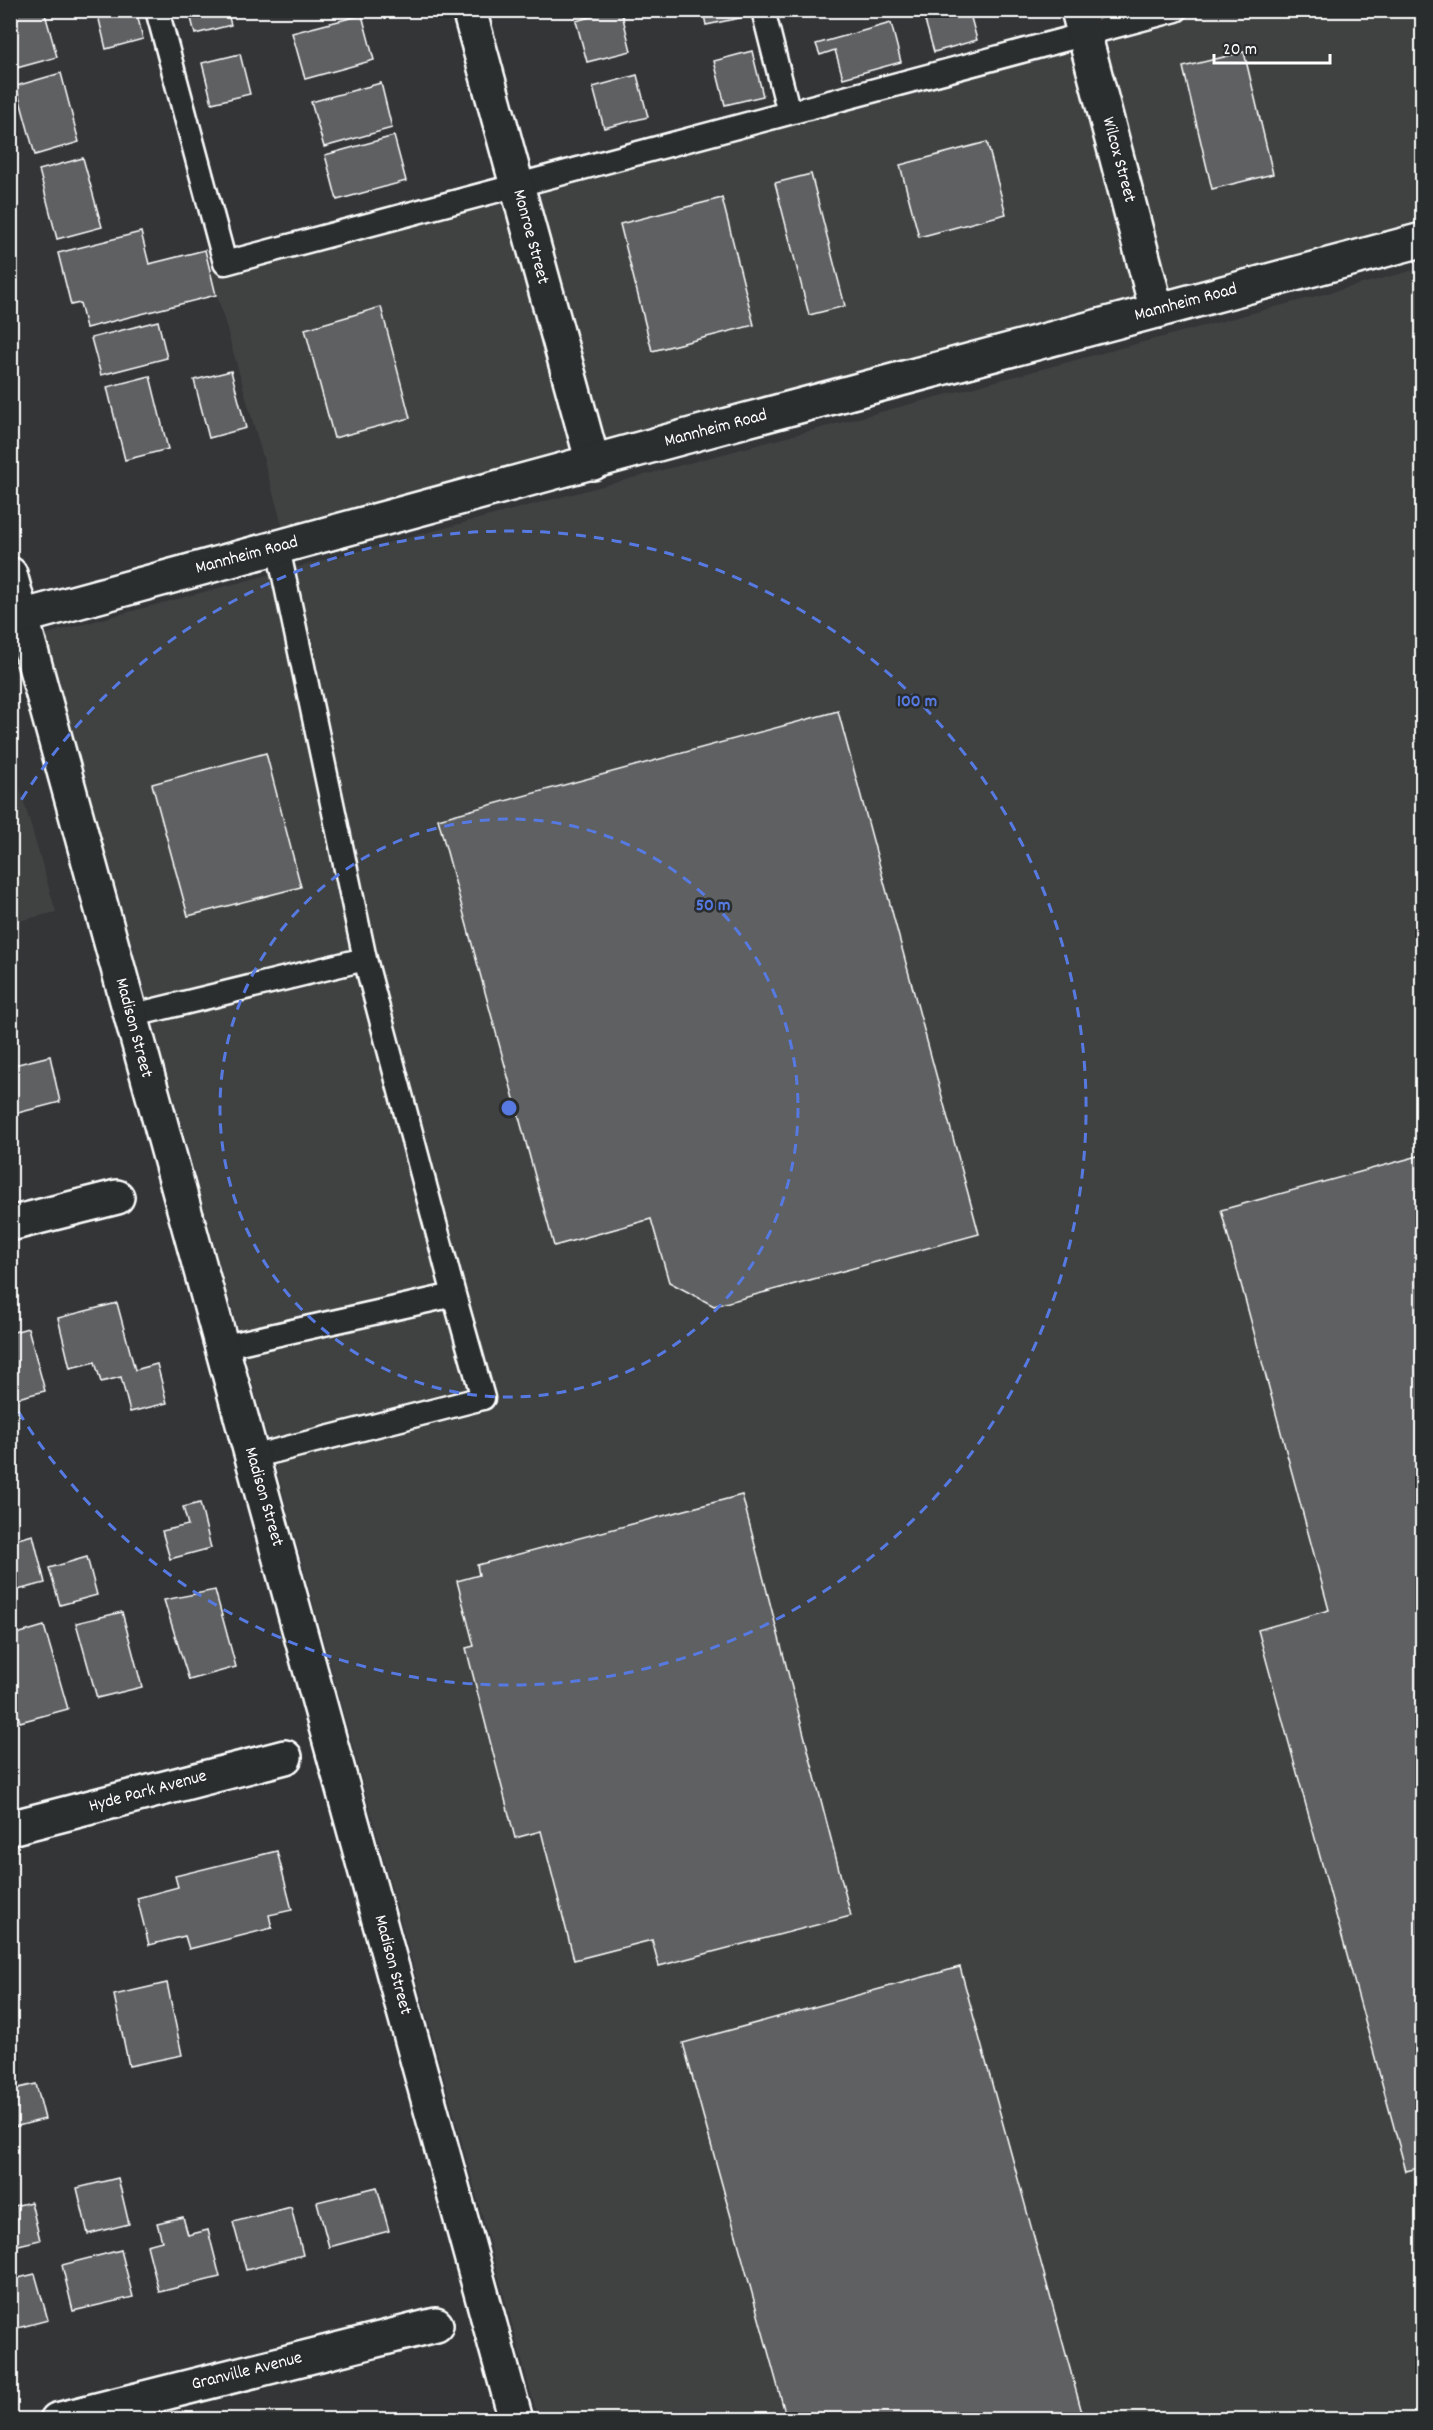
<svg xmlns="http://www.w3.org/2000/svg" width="1433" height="2430" font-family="Dekko,sans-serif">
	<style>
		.built { fill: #404243 }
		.building { fill: #5f6162; stroke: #fff; stroke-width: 1.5 }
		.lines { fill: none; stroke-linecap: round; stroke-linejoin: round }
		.service-casing { stroke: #fff; stroke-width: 27 }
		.minor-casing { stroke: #fff; stroke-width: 38 }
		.tertiary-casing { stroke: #fff; stroke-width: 38 }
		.primary-casing { stroke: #fff; stroke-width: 38 }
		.service { stroke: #2a2d2e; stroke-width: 22 }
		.minor { stroke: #2a2d2e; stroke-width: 33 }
		.tertiary { stroke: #2a2d2e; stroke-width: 33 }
		.primary { stroke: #2a2d2e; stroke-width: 33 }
		.ring { fill: none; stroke: #567ae2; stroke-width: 3; stroke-dasharray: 10 8 }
		.labels { text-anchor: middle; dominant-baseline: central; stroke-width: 5; stroke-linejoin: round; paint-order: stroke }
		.street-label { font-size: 18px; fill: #fff; stroke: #2a2d2e }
		.centre { fill: #567ae2; stroke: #2a2d2e; stroke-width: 3 }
		.ring-label { font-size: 18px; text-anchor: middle; font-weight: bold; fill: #567ae2; stroke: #2a2d2e; stroke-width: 5; stroke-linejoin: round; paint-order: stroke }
	</style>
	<rect width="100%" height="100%" fill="#333536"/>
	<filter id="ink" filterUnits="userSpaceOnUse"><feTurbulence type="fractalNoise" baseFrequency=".0167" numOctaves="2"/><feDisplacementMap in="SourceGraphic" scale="12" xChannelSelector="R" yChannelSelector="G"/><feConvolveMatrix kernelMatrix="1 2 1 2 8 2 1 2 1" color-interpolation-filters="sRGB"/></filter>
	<g filter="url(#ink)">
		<path class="built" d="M1195 11H1422V232L286 539 211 273Z
			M1422 268V2419H538L46 634Z
			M10 754 56 912 11 923H10Z"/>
		<path class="building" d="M10 10H44L57 57 13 69 10 61Z
			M136 10 143 39 106 49 97 11Z
			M189 10H227L231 25 195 34Z
			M613 10H621L631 51 587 62 576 21Z
			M703 10H744L745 17 706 25Z
			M922 10H969L977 40 934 52Z
			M362 15 374 60 305 79 292 33Z
			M891 23 901 62 843 78 835 50 820 55 816 44Z
			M752 51 763 96 725 105 714 61Z
			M1244 52 1273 174 1212 189 1183 67Z
			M240 54 250 94 212 103 202 63Z
			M61 73 79 142 35 155 16 86Z
			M637 75 648 117 604 128 593 87Z
			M381 83 392 128 324 147 311 102Z
			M394 136 406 181 337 200 325 155Z
			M987 142 1006 214 919 237 900 165Z
			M83 158 102 227 57 239 39 170Z
			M811 174 845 306 809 315 775 183Z
			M722 198 754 325 652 351 620 224Z
			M141 232 149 264 205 250 216 295 86 328 80 303 71 305 58 253Z
			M381 307 410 418 334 438 305 329Z
			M158 321 167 358 101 375 91 338Z
			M231 371 246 428 209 438 194 380Z
			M150 376 168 449 125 460 107 387Z
			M838 711 979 1234 714 1306 669 1282 651 1219 554 1246 438 819Z
			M266 753 301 887 188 916 152 784Z
			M50 1056 60 1102 10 1115V1066Z
			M1422 1155V2167L1406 2171 1258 1630 1329 1610 1221 1210Z
			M117 1303 135 1370 157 1364 167 1403 130 1412 121 1377 101 1382 95 1362 70 1368 58 1318Z
			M28 1328 45 1391 10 1400V1333Z
			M742 1495 851 1916 659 1966 652 1940 574 1960 541 1831 515 1838 466 1648 474 1646 457 1581 479 1575 477 1565Z
			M200 1503 211 1548 170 1559 162 1531 188 1525 183 1507Z
			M33 1535 45 1583 10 1592V1541Z
			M87 1557 97 1595 60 1605 49 1568Z
			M215 1590 236 1667 189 1680 164 1600Z
			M122 1612 142 1687 97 1698 76 1623Z
			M44 1626 68 1709 20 1722 10 1688V1636Z
			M277 1851 292 1910 269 1915 272 1928 189 1949 185 1936 149 1945 137 1898 178 1887 175 1876Z
			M960 1967 1084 2420H787L683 2043Z
			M167 1983 182 2055 129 2066 114 1995Z
			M36 2084 45 2119 10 2128V2090Z
			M118 2178 129 2224 88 2234 77 2188Z
			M377 2187 389 2231 329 2247 317 2202Z
			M31 2202 40 2240 10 2247V2207Z
			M291 2207 303 2255 246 2270 233 2222Z
			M183 2217 188 2235 208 2230 220 2277 159 2292 147 2245 162 2241 157 2223Z
			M121 2250 133 2297 73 2311 62 2265Z
			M35 2274 48 2320 10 2330V2280Z"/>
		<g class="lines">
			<g class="service-casing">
				<path id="service" d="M157 10 225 263 1176 10
					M763 10 789 113
					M130 1016 365 959
					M221 1347 454 1295
					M252 1457 483 1398 454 1295 365 959 278 548"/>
			</g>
			<g class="minor-casing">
				<path id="minor" d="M469 10 593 463
					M1078 10 1157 311
					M10 1224 117 1197
					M10 1828 285 1757
					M57 2420 436 2325"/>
			</g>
			<g class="tertiary-casing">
				<path id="tertiary" d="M10 574 516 2420"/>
			</g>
			<g class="primary-casing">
				<path id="primary" d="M10 620 739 422 1422 240"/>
			</g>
			<use href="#service" class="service"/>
			<use href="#minor" class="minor"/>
			<use href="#tertiary" class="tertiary"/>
			<use href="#primary" class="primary"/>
		</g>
	</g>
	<g class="ring">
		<circle cx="509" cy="1108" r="289"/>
		<path d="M12 815A577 577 0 1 1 12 1401"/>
	</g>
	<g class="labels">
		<g class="street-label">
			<text transform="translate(1118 160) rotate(75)">Wilcox Street</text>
			<text transform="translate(530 237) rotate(75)">Monroe Street</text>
			<text transform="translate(1186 303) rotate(-15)">Mannheim Road</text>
			<text transform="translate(716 429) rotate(-15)">Mannheim Road</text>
			<text transform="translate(247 556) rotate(-15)">Mannheim Road</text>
			<text transform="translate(133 1028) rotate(75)">Madison Street</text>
			<text transform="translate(263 1497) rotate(74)">Madison Street</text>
			<text transform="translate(148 1792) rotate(-15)">Hyde Park Avenue</text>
			<text transform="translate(392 1965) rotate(75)">Madison Street</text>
			<text transform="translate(247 2372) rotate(-14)">Granville Avenue</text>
		</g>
	</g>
	<circle cx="509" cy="1108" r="9" class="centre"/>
	<g class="ring-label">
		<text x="917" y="706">100 m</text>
		<text x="713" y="910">50 m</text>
	</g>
	<rect width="1433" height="2430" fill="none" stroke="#2a2d2e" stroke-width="36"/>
	<rect x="18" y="18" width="1397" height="2394" fill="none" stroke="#fff" stroke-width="2" filter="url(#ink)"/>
	<path d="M1214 54v9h116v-9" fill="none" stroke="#ffffff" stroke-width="3"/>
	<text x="1223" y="54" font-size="18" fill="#ffffff" stroke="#2a2d2e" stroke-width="4.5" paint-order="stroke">20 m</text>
</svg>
